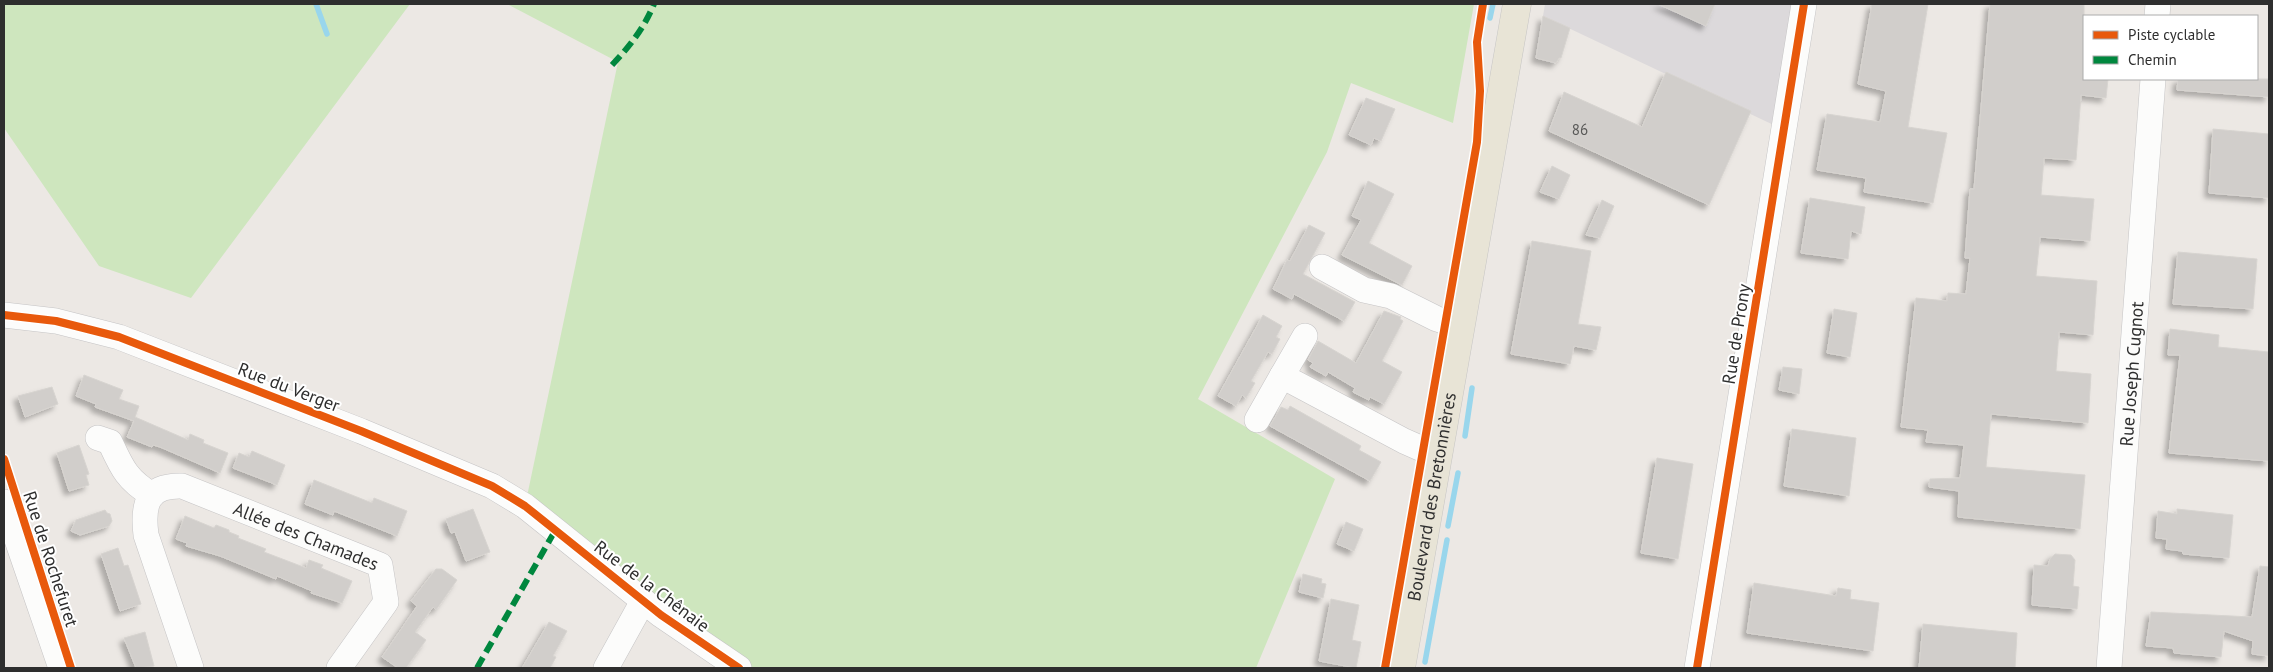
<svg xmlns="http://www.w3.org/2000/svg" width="2273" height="672" font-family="'PT Sans',sans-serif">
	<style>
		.industrial { fill: #dcd9db }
		.green { fill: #cee6be }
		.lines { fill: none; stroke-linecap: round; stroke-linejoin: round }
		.stream { stroke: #99d6ec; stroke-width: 5.5 }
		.building { fill: #d1cecb; stroke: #d7d4d0; filter: url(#shadow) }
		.minor-casing { stroke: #c5c4c5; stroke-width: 26 }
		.major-casing { stroke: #c6c5c4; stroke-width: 29 }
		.minor { stroke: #fcfcfb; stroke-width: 25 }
		.major { stroke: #e8e4d6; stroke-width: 28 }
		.quiet { stroke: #00873e; stroke-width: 6; stroke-dasharray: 12 6; stroke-linecap: butt }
		.cycleway-casing { stroke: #fff; stroke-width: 11 }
		.cycleway { stroke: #e8590c; stroke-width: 8 }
		.labels { text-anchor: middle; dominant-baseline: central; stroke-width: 4; stroke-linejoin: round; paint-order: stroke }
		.number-label { font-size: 15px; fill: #585857 }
		.street-label { font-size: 18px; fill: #2e2e2e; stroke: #fff }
	</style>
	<defs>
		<filter id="shadow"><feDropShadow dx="-4.5" dy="4.5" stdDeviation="2.5" flood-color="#0004"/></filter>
	</defs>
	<rect width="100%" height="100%" fill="#ece8e4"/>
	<path class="industrial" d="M1545 4H1796L1784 130 1543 16Z"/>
	<path class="green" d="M4 4H410L191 298 99 266 4 128Z
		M507 4H1474L1453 123 1351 83 1327 152 1198 399 1335 479 1256 668H739L525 506 618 62Z"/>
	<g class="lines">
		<path class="stream" d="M316 4 327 34
			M1490 18 1493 4
			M1465 436 1472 388
			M1448 526 1458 473
			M1425 662 1447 540"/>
	</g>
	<path class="building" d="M1658 4H1715L1706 26Z
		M1872 4H1928L1908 127 1947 133 1933 203 1864 192 1866 178 1817 170 1827 114 1880 122 1886 91 1858 84Z
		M1990 4H2084V79H2108L2106 98 2081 95 2076 160 2044 158 2041 195 2094 199 2090 241 2040 237 2036 276 2097 281 2093 335 2059 332 2056 371 2091 374 2088 423 1991 414 1986 467 2085 475 2080 529 1958 517 1959 491 1929 487 1930 479 1960 478 1964 445 1926 442 1928 430 1901 427 1916 298 1947 301 1948 293 1966 294 1970 258H1965L1970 189H1974Z
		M1543 16 1570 28 1561 58H1559L1556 63 1536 58Z
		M1666 72 1751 111 1709 205 1549 131 1564 92 1642 127Z
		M2178 79H2269V97L2177 90Z
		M1366 98 1395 109 1381 141 1374 138 1371 145 1349 135Z
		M2213 129 2269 134V198L2209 193Z
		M1552 166 1570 175 1559 199 1540 192Z
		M1368 181 1394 194 1369 243 1412 266 1402 285 1342 255 1361 220 1352 216Z
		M1810 198 1865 207 1861 234 1851 231 1848 259 1801 253Z
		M1602 200 1614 206 1600 238 1586 235Z
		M1309 225 1325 233 1303 274 1355 302 1344 321 1294 294 1292 299 1273 289 1287 260 1290 261Z
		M1532 241 1591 251 1578 324 1601 327 1596 350 1574 346 1570 364 1511 354Z
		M2178 252 2257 259 2253 309 2173 304Z
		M1834 309 1857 313 1850 357 1827 353Z
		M1384 311 1401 317 1400 319 1403 321 1382 361 1402 372 1384 404 1370 397 1369 400 1353 392 1355 388 1328 372 1326 376 1310 367 1313 363 1308 360 1318 341 1356 363Z
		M1263 315 1282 326 1276 337 1280 339 1272 354 1268 352 1251 381 1255 383 1246 398 1242 395 1236 406 1218 396Z
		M2170 329 2219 335 2218 347 2269 352V461L2169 453 2180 355H2168Z
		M1783 367 1802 369 1799 394 1779 390Z
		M84 375 123 390 119 399 139 406 135 417 188 440 190 434 204 440 203 443 228 453 220 473 160 447 153 445 152 447 127 437 134 421 95 407 96 404 76 396Z
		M52 387 58 404 25 417 18 396Z
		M1290 406 1361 446 1359 450 1381 462 1370 481 1270 426 1281 407 1288 410Z
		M1792 429 1856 438 1849 496 1784 486Z
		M79 445 89 474 86 475 89 485 69 491 57 453Z
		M252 451 285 465 277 485 233 468 239 453 249 457Z
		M1657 458 1693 464 1678 559 1641 553Z
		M314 480 372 503 374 498 407 511 397 536 334 511 333 515 305 504Z
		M473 509 490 552 466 561 455 532 451 533 446 519Z
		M2177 509 2233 515 2229 558 2183 554 2182 551 2166 549 2167 539 2156 538 2158 511 2177 514Z
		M105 510 107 513 110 514 112 521 109 526 80 535 71 531 76 520Z
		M185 516 214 528 216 525 229 530V532L239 536 238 538 266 549 264 552 306 568 309 560 323 565 321 568 352 581 342 603 311 593 312 591 277 576 276 579 220 556 186 546 187 543 176 539Z
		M1346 522 1363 529 1354 551 1337 544Z
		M118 548 124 566 128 565 141 604 120 611 101 554Z
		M2055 554 2071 555 2075 560 2073 586 2079 587 2077 609 2032 605 2034 565 2048 566 2050 559Z
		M2260 566 2269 567V656L2252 654 2253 641 2224 631 2221 657 2174 653 2173 648 2146 646 2151 612 2252 617Z
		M436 569H442L457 580 436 610 433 607 415 632 426 640 406 668H398L382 657 417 606 411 601Z
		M1303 574 1322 579 1321 583 1326 584 1323 598 1299 592Z
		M1754 583 1836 596 1838 588 1851 590 1850 599 1879 603 1873 651 1747 633Z
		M1331 599 1359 605 1352 640 1361 642 1356 668 1319 661Z
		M549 622 567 631 553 656 556 657 550 668H522Z
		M1923 624 2017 633 2015 668H1919Z
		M145 632 154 666 136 668 124 638Z"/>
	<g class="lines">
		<g class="minor-casing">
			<g id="minor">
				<path d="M2157 16 2158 4"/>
				<path d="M1322 267 1364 290 1391 296 1437 319 1461 327"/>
				<path d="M4 315 56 321 119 337 361 431 492 486 525 506 661 615 739 668"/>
				<path d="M1282 376 1305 336"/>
				<path d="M1257 420 1282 376 1404 441 1438 456"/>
				<path d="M98 438 110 442C122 468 127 480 152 495"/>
				<path d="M4 502 61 668"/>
				<path id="s1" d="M191 668 146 535C142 503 148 485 182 486L380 565 386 602 339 668"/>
				<path d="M606 668 643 601"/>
				<path d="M1697 668 1804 4"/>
				<path id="s2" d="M2109 668 2153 79"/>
			</g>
		</g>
		<g class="major-casing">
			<g id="major">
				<path id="s3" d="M1401 668 1517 4"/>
			</g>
		</g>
		<use href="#minor" class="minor"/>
		<use href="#major" class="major"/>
		<path class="quiet" d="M612 65C630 46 644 28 654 4
			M477 668 556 529"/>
		<g class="cycleway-casing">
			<path id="cycleway" d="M4 315 56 321 119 337 361 431 492 486 525 506 661 615 739 668
				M4 459 71 668
				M1385 668 1477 142 1480 91 1477 42 1483 4
				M1697 668 1804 4"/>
		</g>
		<use href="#cycleway" class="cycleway"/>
	</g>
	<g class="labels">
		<g class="number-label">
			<text x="1580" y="129">86</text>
		</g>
		<g class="street-label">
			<text transform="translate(1736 334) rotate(-81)">Rue de Prony</text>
			<text stroke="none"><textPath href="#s2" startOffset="295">Rue Joseph Cugnot</textPath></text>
			<text transform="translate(289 387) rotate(21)">Rue du Verger</text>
			<text stroke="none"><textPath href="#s3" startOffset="174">Boulevard des Bretonnières</textPath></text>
			<text stroke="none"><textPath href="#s1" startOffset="348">Allée des Chamades</textPath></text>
			<text transform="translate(51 559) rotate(72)">Rue de Rochefuret</text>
			<text transform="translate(652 586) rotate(37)">Rue de la Chênaie</text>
		</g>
	</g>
	<rect width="2273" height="672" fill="none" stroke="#2e2e2e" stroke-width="10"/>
	<rect x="2083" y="15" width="175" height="65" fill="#ffffff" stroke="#ababab"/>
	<rect x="2093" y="31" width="25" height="8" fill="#e8590c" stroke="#ababab"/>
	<text x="2128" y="40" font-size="15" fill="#2e2e2e">Piste cyclable</text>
	<rect x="2093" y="56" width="25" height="8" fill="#00873e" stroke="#ababab"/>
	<text x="2128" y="65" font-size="15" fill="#2e2e2e">Chemin</text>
</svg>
